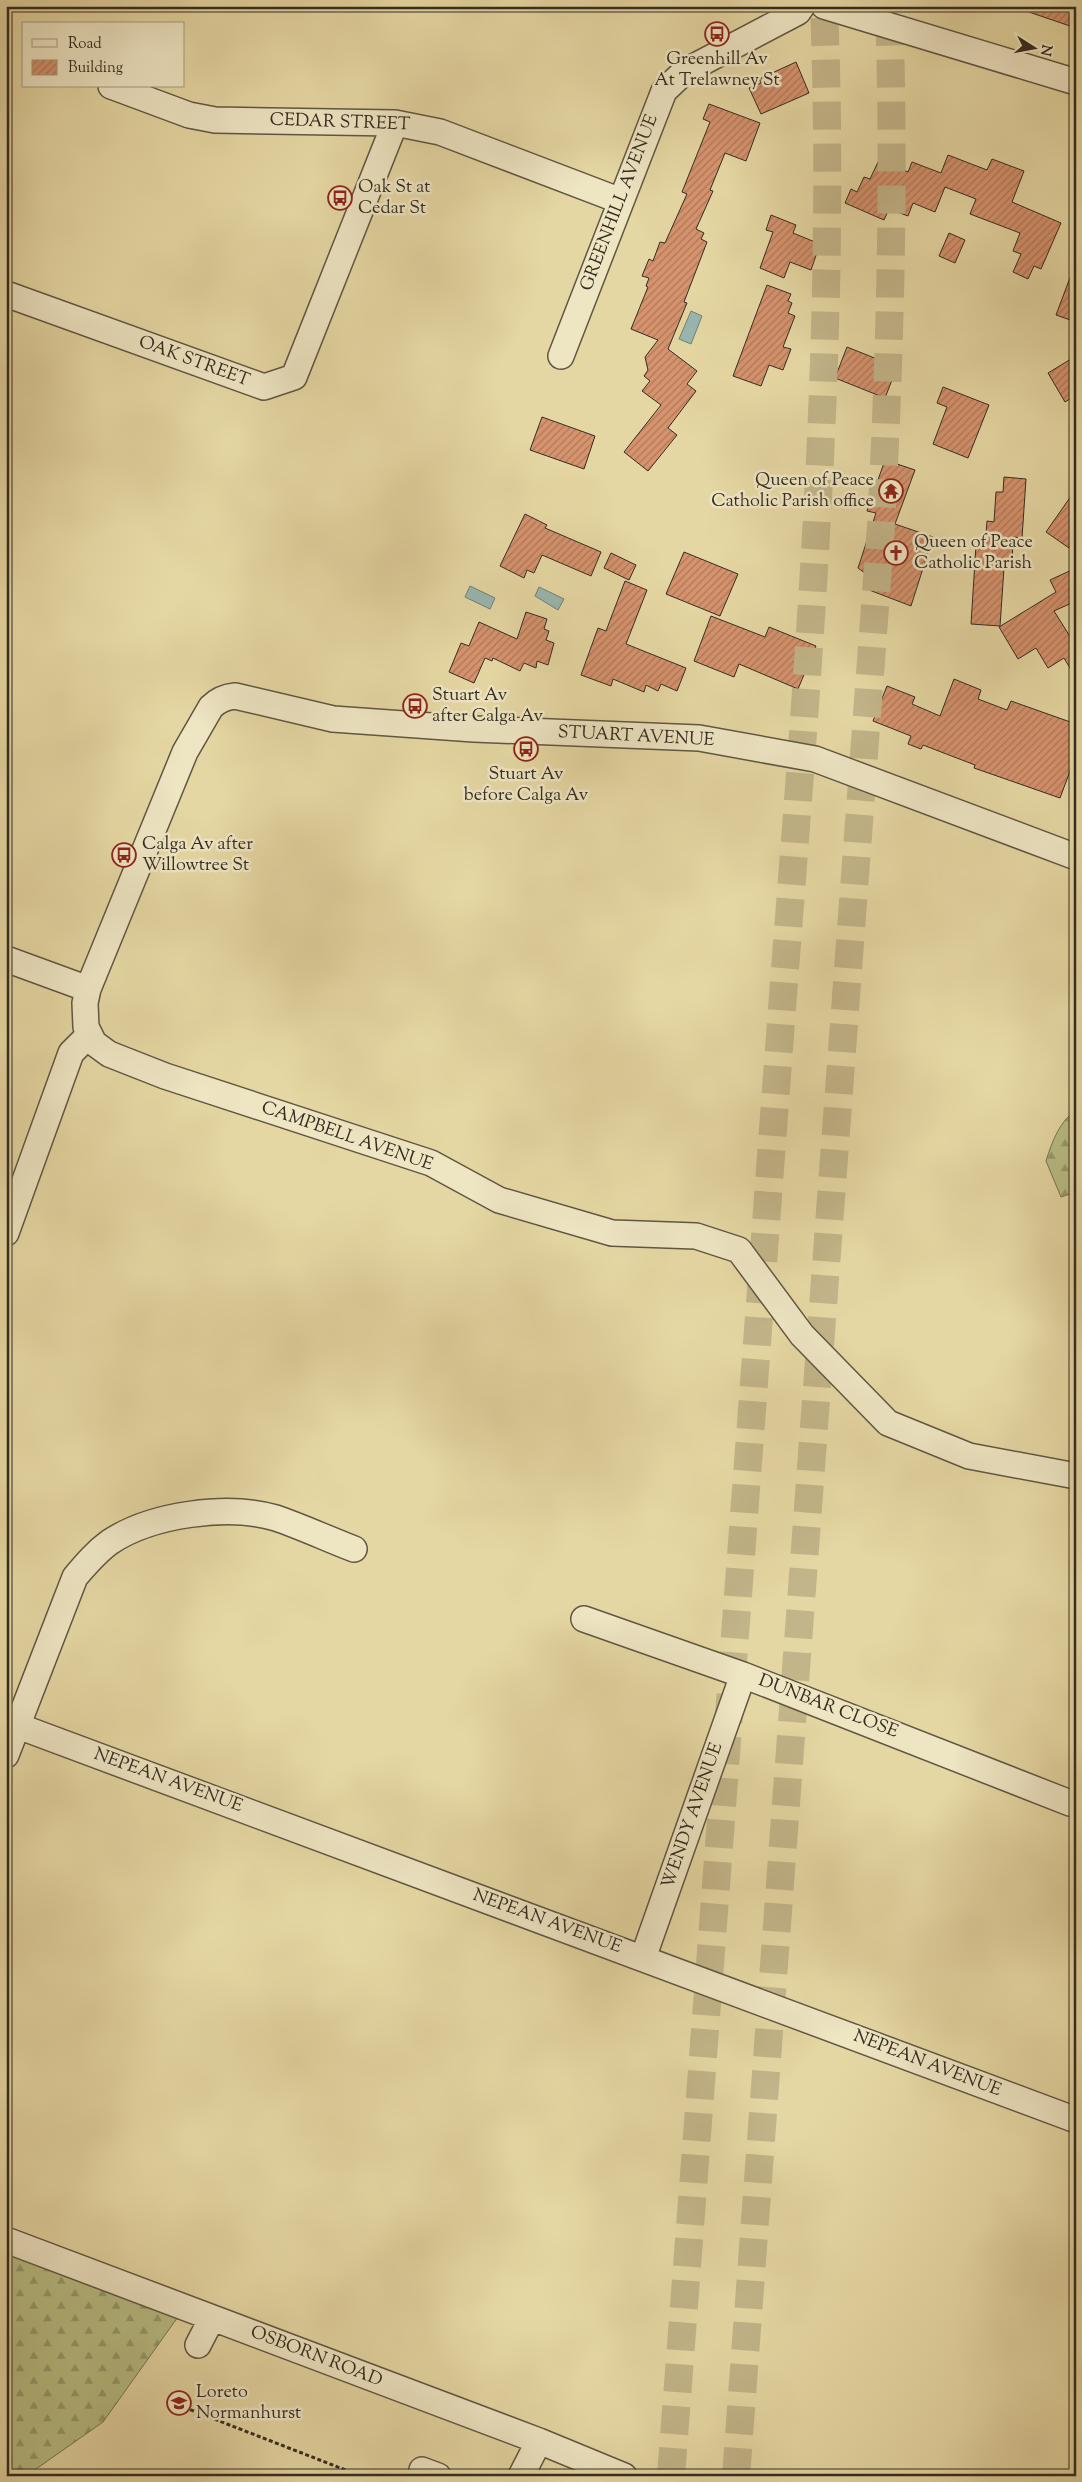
<svg xmlns="http://www.w3.org/2000/svg" width="1082" height="2482" font-family="'Sorts Mill Goudy',serif">
	<style>
		.forest { fill: url(#forest-firs); stroke: #767452 }
		.water { fill: #99b7b0; stroke: #717f77 }
		.building { fill: url(#building-hatch); stroke: #342c21 }
		.lines { fill: none; stroke-linecap: round; stroke-linejoin: round }
		.highway-tunnel { stroke: #c2b589; stroke-width: 28; stroke-dasharray: 28 14; stroke-linecap: butt }
		.minor-casing { stroke: #605742; stroke-width: 28 }
		.path { stroke: #342c21; stroke-width: 3; stroke-dasharray: 4 2.5; stroke-linecap: butt }
		.minor { stroke: #eee5c3; stroke-width: 25 }
		.labels { text-anchor: middle; dominant-baseline: central; stroke-width: 5; stroke-linejoin: round; paint-order: stroke }
		.poi-label { font-size: 18px; fill: #342c21; stroke: #eee5c3; text-anchor: start }
		.street-label { font-size: 18px; fill: #342c21; stroke: #eee5c3 }
	</style>
	<defs>
		<pattern id="forest-firs" width="22" height="20" patternUnits="userSpaceOnUse" patternTransform="scale(1.25)"><rect width="22" height="20" fill="#b8bd83"/><path d="M5 1l3.5 6h-7zM16 11l3.5 6h-7z" fill="#969a6b"/></pattern>
		<pattern id="building-hatch" width="6" height="6" patternUnits="userSpaceOnUse" patternTransform="scale(1.25)"><rect width="6" height="6" fill="#d6936e"/><path d="M-1 1l2-2M0 6l6-6M5 7l2-2" fill="none" stroke="#ae785a"/></pattern>
	</defs>
	<rect width="100%" height="100%" fill="#e5d7a3"/>
	<filter id="stains"><feTurbulence type="fractalNoise" baseFrequency=".004" numOctaves="4"/><feColorMatrix values="0 0 0 0 .2 0 0 0 0 .09 0 0 0 0 .02 0 0 0 .5 -.17"/></filter>
	<radialGradient id="worn" r=".72"><stop offset=".6" stop-color="#630" stop-opacity="0"/><stop offset="1" stop-color="#630" stop-opacity=".3"/></radialGradient>
	<path class="forest" d="M1076 1110V1192L1061 1197 1046 1161C1052 1142 1059 1122 1076 1110Z
		M6 2245 185 2307 103 2422 26 2476H6Z"/>
	<path class="water" d="M691 311 702 316 691 344 679 339Z
		M470 586 495 598 490 609 465 597Z
		M539 587 564 599 558 610 535 596Z"/>
	<path class="building" d="M1020 6H1076V10L1070 26 1020 9Z
		M796 62 809 93 761 114 749 88 761 83 759 79Z
		M709 104 760 123 746 161 725 153 710 190 713 191 696 229 704 233 701 239 707 242 684 302 687 303 668 349 697 371 687 384 696 391 668 428 677 435 648 471 624 452 661 405 642 391 650 381 644 376 648 370 645 357 658 340 631 329 648 287 646 286 649 278 642 276 649 259 653 261 660 242 665 243 687 194 682 192 710 122 703 119Z
		M948 155 987 170 992 159 1024 171 1012 202 1061 223 1041 269 1034 266 1028 279 1013 272 1021 254 1013 251 1020 233 970 214 976 199 945 187 935 212 913 203 908 216 889 209 884 220 845 203 851 189 857 192 864 177 870 179 879 160 908 172 912 162 941 173Z
		M771 215 796 225 793 233 820 244 811 270 790 262 784 278 760 268 773 232 766 230Z
		M949 233 965 240 955 263 939 256Z
		M1074 267H1076V322L1056 315Z
		M767 285 791 294 788 301 792 303 788 313 795 316 783 347 791 349 783 370 769 365 761 386 733 376Z
		M847 347 897 367 885 398 835 378Z
		M1076 356V395L1065 402 1048 373Z
		M943 387 989 405 968 458 933 444 947 407 937 403Z
		M542 417 595 436 584 469 530 450Z
		M885 460 915 470 895 524 933 537 911 606 864 588 869 576 858 568 876 513 867 511Z
		M1004 477 1026 479 1022 538 1013 537 1012 566 1004 568 1000 626 971 624 976 545H985L987 521 994 522 996 492H1003Z
		M1076 489V538L1069 548 1046 532Z
		M525 514 547 525 545 528 601 552 591 576 542 555 534 573 527 570 524 578 500 566Z
		M684 552 738 574 720 616 666 594Z
		M611 553 636 565 629 580 604 568Z
		M1076 568V601L1054 611 1076 646V678L1064 658 1048 668 1036 648 1018 659 999 627 1056 592 1050 580Z
		M625 581 647 590 626 644 686 668 677 691 661 684 658 691 646 685 644 692 613 679 611 686 581 675 598 628 606 631Z
		M526 612 547 619 544 629 549 631 546 640 554 643 548 665 537 661 536 668 524 663 520 671 493 658 492 661 485 658 474 683 449 672 461 643 469 646 479 622 517 639Z
		M711 616 765 637 769 627 816 646 798 689 739 664 734 677 694 661Z
		M954 679 981 690 978 699 1007 710 1011 701 1076 724V755L1060 798 974 768 975 765 923 745 921 749 908 744 911 736 873 721 887 686 915 697 912 704 940 716Z"/>
	<g class="lines">
		<path class="highway-tunnel" d="M671 2476C707 2004 743 1533 778 1062 804 711 838 359 824 6
			M736 2476 881 526C890 353 895 180 889 6"/>
		<g class="minor-casing">
			<path id="minor" d="M824 6 1076 82
				M111 86 189 115 215 120 395 123 440 132 621 201
				M6 294 264 387 294 377 395 123
				M561 356 664 91 684 72 798 12 802 6
				M1076 857 815 759 699 738 474 729 333 719 235 696C225 697 218 700 211 707L185 752 88 989 85 1003 86 1027 94 1043 109 1054 165 1076 431 1163 499 1200 612 1233 696 1236 739 1250 802 1335 888 1423 969 1456 1076 1476
				M6 959 88 989
				M6 1233 71 1053 89 1035
				M584 1619 743 1675 1070 1803
				M18 1726 1076 2120
				M6 1755 75 1577C86 1564 96 1552 110 1542 152 1514 228 1504 276 1518 302 1527 328 1539 354 1549
				M643 1958 743 1675
				M6 2240 539 2441 624 2476
				M198 2345 212 2318
				M422 2470 438 2476
				M521 2476 539 2441"/>
		</g>
		<path class="path" d="M178 2405 361 2476"/>
		<use href="#minor" class="minor"/>
	</g>
	<defs>
		<g id="bus-ring" transform="scale(1.25)"><circle r="9.5" fill="#eee5c3" stroke="#8f2418" stroke-width="1.5"/><path d="M-5-6H5V4H4V6H2V4H-2V6H-4V4H-5ZM-3.5-4V0h7V-4ZM-3.5 1.2v1.5H-2V1.2ZM2 1.2v1.5H3.5V1.2Z" fill="#8f2418"/></g>
		<g id="temple-ring" transform="scale(1.25)"><circle r="9.5" fill="#eee5c3" stroke="#8f2418" stroke-width="1.5"/><path d="M0-6L5-2H3V0L6.5 2.5H4V6H1.5V3h-3V6H-4V2.5H-6.5L-3 0V-2H-5Z" fill="#8f2418"/></g>
		<g id="church-ring" transform="scale(1.25)"><circle r="9.5" fill="#eee5c3" stroke="#8f2418" stroke-width="1.5"/><path d="M-1.2-6h2.4v3.5h3.3v2.4h-3.3V6h-2.4V-.1h-3.3v-2.4h3.3Z" fill="#8f2418"/></g>
		<g id="school-ring" transform="scale(1.25)"><circle r="9.5" fill="#eee5c3" stroke="#8f2418" stroke-width="1.5"/><path d="M0-5L7-2L0 1L-7-2ZM-4 1L0 2.5L4 1V4Q0 6-4 4Z" fill="#8f2418"/></g>
	</defs>
	<g fill-rule="evenodd">
		<use href="#bus-ring" x="717" y="34"/>
		<use href="#bus-ring" x="340" y="198"/>
		<use href="#temple-ring" x="891" y="491"/>
		<use href="#church-ring" x="896" y="553"/>
		<use href="#bus-ring" x="415" y="706"/>
		<use href="#bus-ring" x="526" y="749"/>
		<use href="#bus-ring" x="124" y="855"/>
		<use href="#school-ring" x="179" y="2403"/>
	</g>
	<g class="labels">
		<g class="poi-label">
			<text x="717" y="60" text-anchor="middle">Greenhill Av<tspan x="717" dy="21">At Trelawney St</tspan></text>
			<text x="358" y="188">Oak St at<tspan x="358" dy="21">Cedar St</tspan></text>
			<text x="874" y="481" text-anchor="end">Queen of Peace<tspan x="874" dy="21">Catholic Parish office</tspan></text>
			<text x="914" y="543">Queen of Peace<tspan x="914" dy="21">Catholic Parish</tspan></text>
			<text x="432" y="696">Stuart Av<tspan x="432" dy="21">after Calga Av</tspan></text>
			<text x="526" y="775" text-anchor="middle">Stuart Av<tspan x="526" dy="21">before Calga Av</tspan></text>
			<text x="142" y="845">Calga Av after<tspan x="142" dy="21">Willowtree St</tspan></text>
			<text x="196" y="2393">Loreto<tspan x="196" dy="21">Normanhurst</tspan></text>
		</g>
		<g class="street-label">
			<text transform="translate(340 123) rotate(2)">CEDAR STREET</text>
			<text transform="translate(620 203) rotate(-69)">GREENHILL AVENUE</text>
			<text transform="translate(194 362) rotate(20)">OAK STREET</text>
			<text transform="translate(636 737) rotate(3)">STUART AVENUE</text>
			<text transform="translate(347 1137) rotate(19)">CAMPBELL AVENUE</text>
			<text transform="translate(828 1707) rotate(21)">DUNBAR CLOSE</text>
			<text transform="translate(168 1781) rotate(20)">NEPEAN AVENUE</text>
			<text transform="translate(693 1816) rotate(-71)">WENDY AVENUE</text>
			<text transform="translate(547 1922) rotate(20)">NEPEAN AVENUE</text>
			<text transform="translate(927 2064) rotate(21)">NEPEAN AVENUE</text>
			<text transform="translate(316 2357) rotate(21)">OSBORN ROAD</text>
		</g>
	</g>
	<rect width="1082" height="2482" fill="none" stroke="#e5d7a3" stroke-width="25"/>
	<rect x="8" y="8" width="1067" height="2467" fill="none" stroke="#342c21" stroke-width="2.5"/>
	<rect x="12" y="12" width="1057" height="2457" fill="none" stroke="#342c21"/>
	<rect x="22" y="22" width="162" height="65" fill="#eee5c3" stroke="#a49b82"/>
	<rect x="32" y="39" width="25" height="8" fill="#eee5c3" stroke="#a49b82"/>
	<text x="68" y="48" font-size="15" fill="#342c21">Road</text>
	<rect x="32" y="60" width="25" height="15" fill="url(#building-hatch)" stroke="#a49b82"/>
	<text x="68" y="72" font-size="15" fill="#342c21">Building</text>
	<g transform="translate(1034 48) rotate(101)" stroke="#eee5c3" stroke-width="4" paint-order="stroke">
	<path d="M0-4L9 19L0 12L-9 19Z" fill="#342c21"/>
	<text y="-8" font-size="14" font-weight="bold" text-anchor="middle" fill="#342c21">N</text>
	</g>
	<rect width="100%" height="100%" filter="url(#stains)"/>
	<rect width="100%" height="100%" fill="url(#worn)"/>
</svg>
